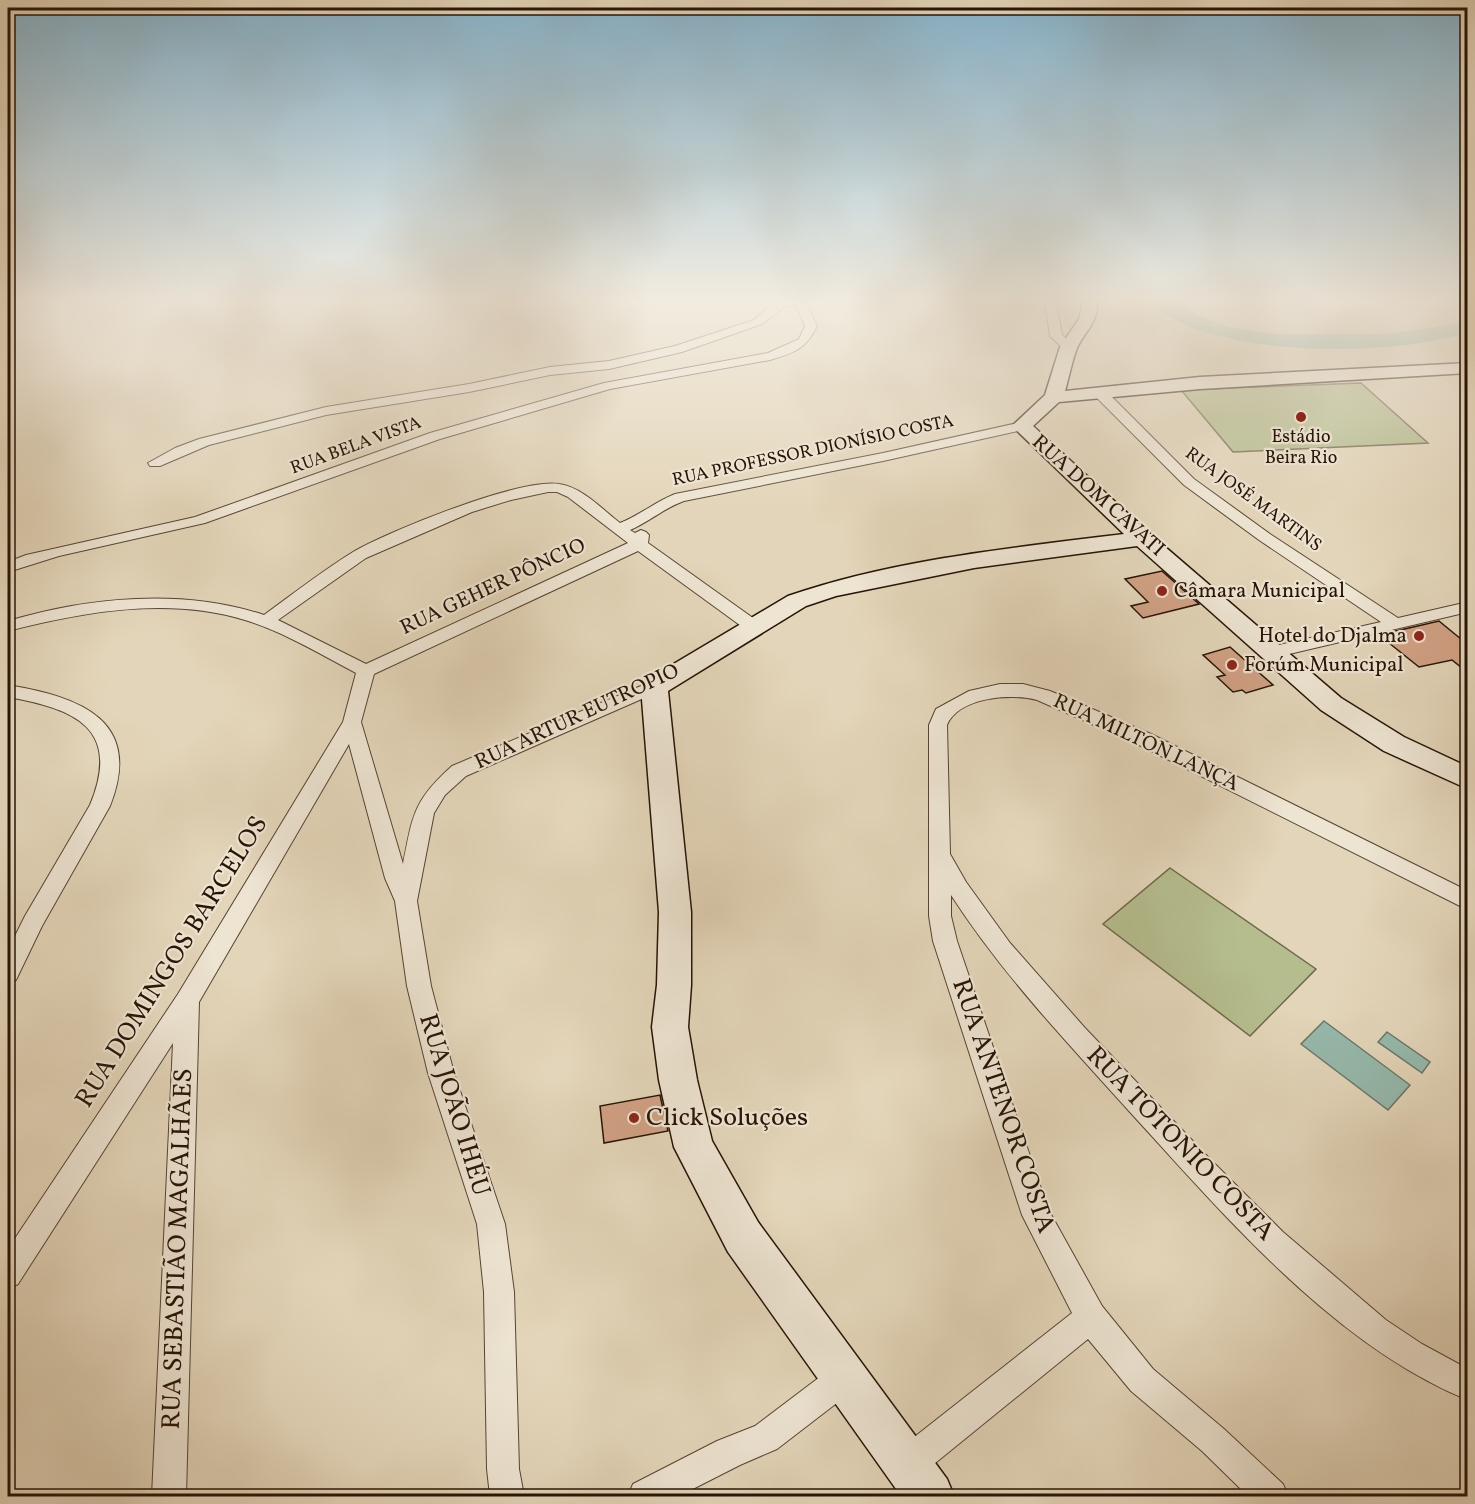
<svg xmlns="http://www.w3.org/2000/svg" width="1475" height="1504" font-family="Vollkorn,serif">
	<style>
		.green { fill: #b5bd8e; stroke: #6e684a; stroke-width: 1.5 }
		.water { fill: #96b9ac; stroke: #6a776a; stroke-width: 1.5 }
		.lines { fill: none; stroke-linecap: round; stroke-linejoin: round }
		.river { fill: #96b9ac; fill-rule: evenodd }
		.building { fill: #d1a184; stroke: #271406; stroke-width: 1.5 }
		.street-casing { stroke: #564433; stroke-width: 2 }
		.secondary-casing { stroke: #271406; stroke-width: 3 }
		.street { fill: #ede4d2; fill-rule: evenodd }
		.secondary { fill: #ede4d2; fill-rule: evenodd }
		.poi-dot { fill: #8f2418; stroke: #ede4d2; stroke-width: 2 }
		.labels { text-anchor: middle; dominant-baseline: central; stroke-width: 4.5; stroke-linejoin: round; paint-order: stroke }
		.far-poi-label { font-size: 18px; fill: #271406; stroke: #ede4d2 }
		.far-street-label { font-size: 18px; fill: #271406; stroke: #ede4d2 }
		.street-label { font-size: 21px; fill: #271406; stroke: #ede4d2 }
		.poi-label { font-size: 21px; fill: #271406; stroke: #ede4d2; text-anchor: start }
		.near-street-label { font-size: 26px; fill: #271406; stroke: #ede4d2 }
		.near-poi-label { font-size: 26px; fill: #271406; stroke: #ede4d2; text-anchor: start }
	</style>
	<rect width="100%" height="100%" fill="#e3d5b9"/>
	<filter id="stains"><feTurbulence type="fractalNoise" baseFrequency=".00333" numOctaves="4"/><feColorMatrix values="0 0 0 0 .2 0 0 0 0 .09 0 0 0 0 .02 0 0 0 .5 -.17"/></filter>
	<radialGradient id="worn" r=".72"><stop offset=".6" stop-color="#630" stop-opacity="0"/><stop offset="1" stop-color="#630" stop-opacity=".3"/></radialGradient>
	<path class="green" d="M1361 383 1428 443 1233 452 1181 390Z
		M1170 868 1316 969 1250 1036 1103 924Z"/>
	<path class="water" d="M1324 1021 1410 1085 1388 1110 1301 1044Z
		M1387 1032 1430 1062 1422 1073 1378 1042Z"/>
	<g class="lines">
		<path class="river" d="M1147 299H1170L1197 315 1228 327 1278 334H1386L1444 326 1468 319V332C1394 357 1236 357 1169 316 1161 312 1153 307 1147 299Z"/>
	</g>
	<path class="building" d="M1162 571 1199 604 1143 618 1131 606 1148 602 1125 579Z
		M1439 621 1467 644V672L1452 660 1419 667 1379 635Z
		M1230 647 1273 685 1246 693 1242 690 1233 692 1217 677 1225 675 1203 655Z
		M660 1095 668 1131 604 1143 600 1106Z"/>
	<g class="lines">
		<g class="street-casing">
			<path id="street" d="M783 299H795L806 303 817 326C806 349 794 353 770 360L610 389 440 439 205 523 59 556 8 572V562L26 555 195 517 430 433 604 383 768 353 799 339 805 326 797 307 787 305 762 324 682 352 609 369 550 375 469 392 326 415 209 445 160 466H150L148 463 175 448 199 439 326 407 469 384 550 367 609 361 675 346 754 320 771 305Z
				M1040 299H1051L1057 306 1062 335 1073 344V350H1065L1050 336 1046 307Z
				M1101 390 1106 391 1194 479 1270 534 1398 618 1468 602V612L1272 658 1266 656 1263 652 1266 648 1381 622 1259 540 1184 485 1096 397 1095 394 1096 391Z
				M1022 422 1029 426 1027 429 883 461 684 501C664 508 649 522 630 530L635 533 641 530 646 532 649 535 648 543 760 623 763 627 760 631H748L638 551 374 674 361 722 403 864C413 815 413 801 452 766L648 683H660L663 687 660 691 466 776 445 795 434 813 417 901 431 986 454 1073 505 1224 514 1292 519 1469 524 1496H490L487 1469 484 1292 477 1224 428 1073 407 986 395 901 385 878 349 744 199 1002 186 1496H152L173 1043 18 1284 8 1289V1249L178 994 343 722 356 673C320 654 284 632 245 620 168 596 83 612 8 631V621C88 597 183 588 264 615 293 594 322 571 353 552 389 531 520 478 559 484 582 487 603 510 620 523 640 515 655 502 675 494L883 453ZM548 492H557L568 497 628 543 366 664 278 620 366 558 472 512 511 500Z
				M1000 684H1023L1050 691 1151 734 1468 891V910L1137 744 1037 700C1011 693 959 697 947 725L950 854 966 882 1010 943 1085 1028 1209 1158 1283 1232 1386 1320 1422 1344 1468 1369V1400C1335 1346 1224 1215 1129 1111 1066 1041 1002 974 951 895V916L957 941 1048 1209 1102 1306 1153 1369 1224 1429 1283 1484 1288 1496H1248L1202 1451 1131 1391 1088 1339 918 1477 906 1481 894 1477 890 1465 894 1453 1072 1313 1022 1215 933 941 929 916V725L936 709 969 691Z
				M8 685C80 697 144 720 110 806L42 926 16 980 8 983V950L25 916 90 805C122 728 75 709 8 697Z
				M844 1362 855 1367 860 1378 855 1389 777 1449 740 1465 679 1496H628L633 1484 717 1441 755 1426 833 1367Z"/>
		</g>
		<g class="secondary-casing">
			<path id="secondary" d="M1080 299H1096C1101 319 1085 331 1077 348 1072 361 1069 377 1065 391L1200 377 1468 363V373L1200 389 1059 402 1033 426 1150 534 1341 698 1404 737 1468 767V789L1384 751 1321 710 1137 546 974 568 836 596 806 606 668 691 691 912V985L688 1027 697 1080 712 1141 758 1222 947 1479 954 1496H901L728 1252 674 1147 659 1080 652 1027 657 985 659 912 641 687 645 681 788 596C895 559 1012 548 1124 534L1012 426 1045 395 1060 347 1079 319 1082 307Z"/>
		</g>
		<use href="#street" class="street"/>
		<use href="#secondary" class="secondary"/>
	</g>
	<linearGradient id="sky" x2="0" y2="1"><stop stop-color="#87b6d0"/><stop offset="0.59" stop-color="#f2ece0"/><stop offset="1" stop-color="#f2ece0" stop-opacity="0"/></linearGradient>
	<rect width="1475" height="510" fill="url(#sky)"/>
	<g class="poi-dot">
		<circle cx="1301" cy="417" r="6"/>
		<circle cx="1162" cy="591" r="6"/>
		<circle cx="1419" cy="636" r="6"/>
		<circle cx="1232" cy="665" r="6"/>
		<circle cx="634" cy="1118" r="6"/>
	</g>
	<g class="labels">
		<g class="far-poi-label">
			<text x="1301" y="437">Estádio<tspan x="1301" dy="21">Beira Rio</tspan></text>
		</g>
		<g class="far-street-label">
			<text transform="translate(356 446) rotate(-20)">RUA BELA VISTA</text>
			<text transform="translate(813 451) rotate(-12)">RUA PROFESSOR DIONÍSIO COSTA</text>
			<text transform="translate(1253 500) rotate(36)">RUA JOSÉ MARTINS</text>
		</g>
		<g class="street-label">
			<text transform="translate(1098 496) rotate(42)">RUA DOM CAVATI</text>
			<text transform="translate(493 587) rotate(-25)">RUA GEHER PÔNCIO</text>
			<text transform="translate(577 717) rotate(-25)">RUA ARTUR EUTROPIO</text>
			<text transform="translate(1146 743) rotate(25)">RUA MILTON LANÇA</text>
		</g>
		<g class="poi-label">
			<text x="1174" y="591">Câmara Municipal</text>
			<text x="1407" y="636" text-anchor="end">Hotel do Djalma</text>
			<text x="1244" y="665">Forúm Municipal</text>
		</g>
		<g class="near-street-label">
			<text transform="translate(172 962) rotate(-58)">RUA DOMINGOS BARCELOS</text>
			<text transform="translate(454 1105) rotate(73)">RUA JOÃO IHÉU</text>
			<text transform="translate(1003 1106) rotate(71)">RUA ANTENOR COSTA</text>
			<text transform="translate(1180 1144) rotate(46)">RUA TOTONIO COSTA</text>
			<text transform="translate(178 1249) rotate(-88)">RUA SEBASTIÃO MAGALHÃES</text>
		</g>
		<g class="near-poi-label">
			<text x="646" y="1118">Click Soluções</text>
		</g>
	</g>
	<rect width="1475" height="1504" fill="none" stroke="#e3d5b9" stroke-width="30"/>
	<rect x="9" y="9" width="1457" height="1486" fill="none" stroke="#271406" stroke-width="3"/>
	<rect x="15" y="15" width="1445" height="1474" fill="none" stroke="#271406" stroke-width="1.5"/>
	<rect width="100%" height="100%" filter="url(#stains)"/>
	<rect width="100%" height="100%" fill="url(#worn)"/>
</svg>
